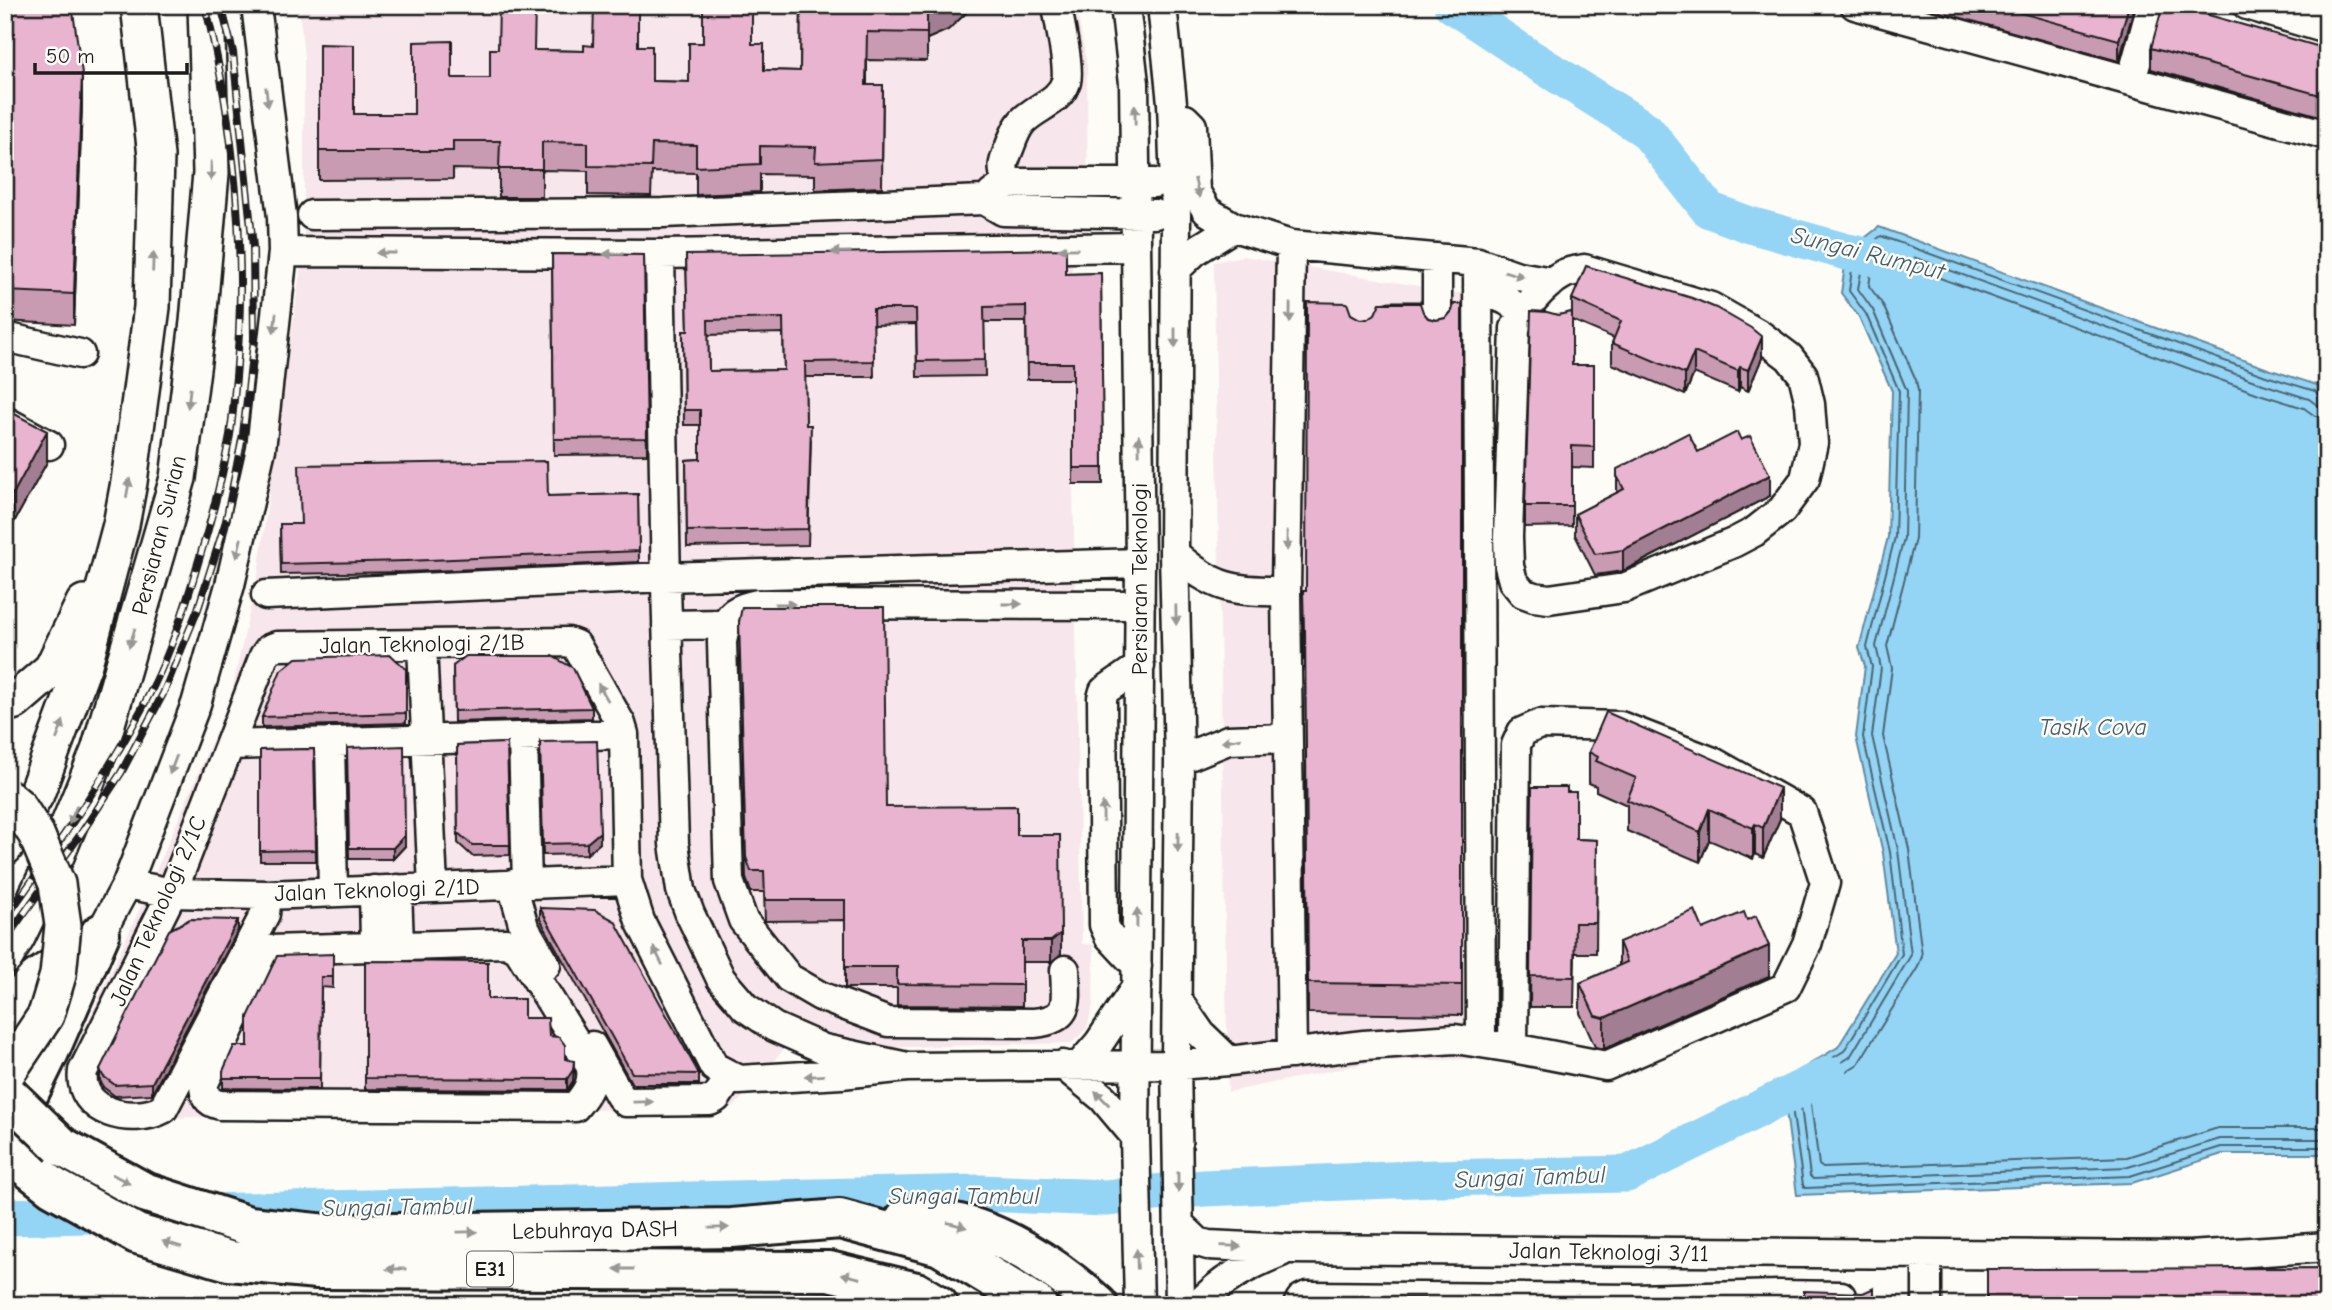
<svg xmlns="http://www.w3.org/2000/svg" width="2332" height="1310" font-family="'Comic Neue',sans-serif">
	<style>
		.built { fill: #f7e6eb }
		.water { fill: #94d4f5; stroke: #648a9e; stroke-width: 2 }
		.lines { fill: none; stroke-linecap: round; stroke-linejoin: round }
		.shore { stroke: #4c6673; stroke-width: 2 }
		.river { stroke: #94d4f5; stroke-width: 37 }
		.minor-casing { stroke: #1c1c1c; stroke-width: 33 }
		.major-casing { stroke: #1c1c1c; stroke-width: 40 }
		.highway-casing { stroke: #1c1c1c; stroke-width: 44 }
		.minor { stroke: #fdfcf7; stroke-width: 28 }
		.major { stroke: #fdfcf7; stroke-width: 35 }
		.highway { stroke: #fdfcf7; stroke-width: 38 }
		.rail-casing { stroke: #1c1c1c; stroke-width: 8 }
		.rail { stroke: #fdfcf7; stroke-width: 5; stroke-dasharray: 16; stroke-linecap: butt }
		.major-bridge-casing { stroke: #1c1c1c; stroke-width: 40; stroke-linecap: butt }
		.highway-bridge-casing { stroke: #1c1c1c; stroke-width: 44; stroke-linecap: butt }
		.major-bridge { stroke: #fdfcf7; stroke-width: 35 }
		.highway-bridge { stroke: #fdfcf7; stroke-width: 38 }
		.wall { fill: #c89bb3; stroke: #1c1c1c; stroke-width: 2; fill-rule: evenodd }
		.shaded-wall { fill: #a27e92; stroke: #1c1c1c; stroke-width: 2 }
		.building { fill: #e8b4d0; stroke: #1c1c1c; stroke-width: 2; fill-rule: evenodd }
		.oneway { fill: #989794 }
		.labels { text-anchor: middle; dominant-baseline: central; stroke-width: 5; stroke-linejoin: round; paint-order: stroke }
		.shield { fill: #fdfcf7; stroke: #605f5e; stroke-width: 2 }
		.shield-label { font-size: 21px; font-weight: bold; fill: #1c1c1c }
		.street-label { font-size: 23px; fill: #1c1c1c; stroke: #fdfcf7 }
		.water-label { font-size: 24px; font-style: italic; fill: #465c68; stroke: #fdfcf7 }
	</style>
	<rect width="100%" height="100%" fill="#fdfcf7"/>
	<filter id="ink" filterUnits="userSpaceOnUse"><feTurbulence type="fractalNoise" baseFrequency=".0143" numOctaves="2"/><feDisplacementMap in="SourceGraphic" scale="14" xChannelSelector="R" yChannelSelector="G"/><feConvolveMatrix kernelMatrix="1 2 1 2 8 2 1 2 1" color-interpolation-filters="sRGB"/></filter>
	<g filter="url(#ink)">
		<path class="built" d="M299 5H1076L1087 66 1088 262H1072V288L1101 289 1103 484H1073L1082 944 1094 945 1093 1004 1087 1028 1072 1043 783 1050 734 1107 99 1119 67 1067 141 906 230 699 258 574 304 244V58Z
			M1243 256 1488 298 1480 1059 1377 1061 1228 1092 1214 262Z"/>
		<path class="water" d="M1879 227 2268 369 2320 386 2327 395V1154H2222L2132 1183 1797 1195 1782 1081 1838 1047 1896 953 1883 853 1856 737 1865 666 1859 648 1888 537 1892 391 1859 317 1841 293 1847 252Z"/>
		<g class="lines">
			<path class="shore" d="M2327 398 2321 397 2315 391 2266 376 1881 236 1854 256 1849 291 1866 314 1899 391 1895 537 1867 647 1872 667 1863 737 1890 852 1902 954 1844 1051 1791 1083 1789 1086 1803 1185 1805 1188 2130 1176 2221 1147H2327
				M2327 407 2317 405 2309 399 2263 384 1883 246 1863 261 1858 289 1873 310 1907 391 1904 538 1876 646 1881 668 1872 736 1898 850 1911 955 1850 1057 1801 1088 1799 1091 1810 1176 1813 1179 2128 1167 2220 1139H2327
				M2327 417 2315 416 2304 408 2259 394 1885 258 1872 266 1869 286 1883 305 1916 380 1918 391 1915 539 1887 646 1892 668 1883 736 1909 849 1922 956 1918 967 1858 1064 1812 1093 1810 1096 1819 1165 1823 1168 2127 1157 2218 1128H2327"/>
			<path class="river" d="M1452 5 1532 59 1646 130 1709 210 1750 225 1847 252 1896 262
				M5 1217 980 1193 1106 1198 1204 1188 1436 1178 1627 1174 1828 1075"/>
			<g class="minor-casing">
				<path id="minor" d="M1125 5 1134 83 1140 563 1135 1136 1139 1305
					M1162 5 1172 103 1176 214 1174 553 1179 760 1176 1061 1180 1305
					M1855 5 2327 135
					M2247 5 2327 29
					M2131 81 2152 5
					M1185 119 1192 126 1195 191 1207 211 1234 227 1291 245 1478 262 1518 276 1552 282
					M1007 183C1001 165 1003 164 1010 146 1013 138 1016 129 1022 122 1035 107 1059 103 1066 82 1070 66 1059 23 1057 5
					M992 194 1007 183H1154
					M312 215 663 213 984 200 1003 211 1155 214
					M1291 245 1286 591 1292 1054
					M283 252 660 254 1136 247
					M660 254 666 587 674 844 681 890 690 914 721 979 745 1007 774 1027 824 1049 907 1067 1177 1065 1229 1061 1364 1045 1455 1039 1513 1048
					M1437 258V334
					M1478 262 1481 1043
					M1584 269 1711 307 1760 335 1789 357 1803 375 1810 404 1813 443 1805 479 1782 510 1754 532 1733 543 1624 588 1549 599 1534 597 1523 593 1513 581 1509 566 1508 537 1515 328C1524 308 1542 286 1562 275 1568 271 1577 271 1584 269Z
					M1175 270 1195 251 1234 227
					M1478 288 1506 300 1523 311
					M1391 317H1437
					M5 337 80 354
					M5 421 49 445
					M1174 553C1213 589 1235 592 1286 591
					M266 595 665 577 1140 563
					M667 625 725 624
					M422 645 433 888
					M1540 724 1620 726 1713 762 1802 812 1825 883 1807 944 1786 987 1606 1066 1513 1048 1516 745 1522 732Z
					M523 737 527 884
					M330 742 333 892
					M230 745 624 734
					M1179 760 1228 740 1287 738
					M127 884 172 893 267 895 627 880
					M512 884 524 927 546 965
					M397 889 399 945
					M374 890 375 946
					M267 895 265 914 163 1109C133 1125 77 1113 83 1071L172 893 264 656 269 649 277 646 568 642 576 645 621 724 624 734 627 880 640 921 714 1067 739 1080 841 1074 907 1067
					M100 934 127 884 196 704 230 585 261 449 283 252 282 217 256 5
					M506 943 518 949 590 1065C595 1082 586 1094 575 1107L220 1105C207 1102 204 1096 204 1083L263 957 270 950Z
					M1137 966 1109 936 1104 925 1102 698 1104 691 1140 666
					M1065 970C1066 1002 1072 1019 1034 1023L888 1022 820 996 789 978 743 920 729 881 722 642C726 616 731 609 758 604L1140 605
					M1176 998 1201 1034 1229 1061
					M592 1046 620 1096 626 1102 710 1101 716 1098 730 1077
					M1063 1065 1103 1098 1135 1136
					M1080 1065 1099 1043 1137 986
					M1179 1224 1198 1242 1208 1245 1291 1249 2189 1256 2327 1247
					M1198 1305C1222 1279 1249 1265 1281 1252
					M1298 1305 1301 1299 1307 1296 1635 1299 1779 1295 1841 1296
					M1927 1305V1255"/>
			</g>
			<g class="major-casing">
				<path id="major" d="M5 704 15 701 52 669 84 603
					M5 847 36 794 84 664 121 525 129 482 152 307 156 156 139 5
					M5 957 17 937 56 856 99 751 178 478 198 322 211 173 206 5
					M5 1021 24 992 36 978 79 948"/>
			</g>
			<g class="highway-casing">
				<path id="highway" d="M8 1136 49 1052 100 934
					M61 1146 144 1192 249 1226 326 1234 732 1228 840 1219 940 1246 1037 1305
					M5 1150 53 1187 137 1234 229 1261 317 1269 829 1271 916 1292 938 1305
					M905 1219C916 1219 927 1218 938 1220 997 1227 1055 1266 1098 1305"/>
			</g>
			<use href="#minor" class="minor"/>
			<use href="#major" class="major"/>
			<use href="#highway" class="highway"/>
			<g class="rail-casing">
				<path id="rail" d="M5 919C58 844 112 770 153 687 172 648 186 605 198 563 211 521 222 479 230 435 233 416 234 397 236 377 247 256 235 124 205 5
					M5 940 80 835 121 773 163 694 198 609 226 521 243 434 254 339 253 247 233 52 221 5"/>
			</g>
			<use href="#rail" class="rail"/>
			<g class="major-bridge-casing">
				<path id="major-bridge" d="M5 795 18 806 36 834 57 884 63 925 58 975 46 1015 5 1076"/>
			</g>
			<g class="highway-bridge-casing">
				<path id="highway-bridge" d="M5 1092 61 1146"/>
			</g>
			<use href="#major-bridge" class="major-bridge"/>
			<use href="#highway-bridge" class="highway-bridge"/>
		</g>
		<path class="wall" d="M5 5 82 103 74 325 5 321V226L10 100 5 71Z
			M801 5 965 14 948 30 927 39V61L867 60V85H883L882 187 815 190V175L760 174V192L696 195V173L652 172 651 196 588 195V171L542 170V197H499V170L453 169V179L319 180V44L354 114H414L452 78H490L535 50 584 51 638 46 652 81 689 82 752 44 764 70 800 71Z
			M1914 5H2132V16L2119 61Z
			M2151 48 2327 49V118L2151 69Z
			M552 254 644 255 647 454 554 455Z
			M686 255 1066 274 1101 273 1103 484H1073V379H1027L1026 322H984L985 376 917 377 916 324 873 325 874 377H805L806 425 811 440 808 545 687 547 686 460 700 459V425H684L683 331H688ZM783 333 784 370 709 371 708 335Z
			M1572 299 1762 358 1748 391 1740 387 1738 392 1694 373 1685 395 1612 364V343L1614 338 1572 320V365H1594V468L1572 467V526L1525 527V506L1558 315 1572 312Z
			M1462 304V1015L1308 1013 1305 660H1304L1303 621 1306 591 1351 314 1360 319 1423 312 1428 318 1436 320 1446 318 1452 311Z
			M5 409 47 462 13 524 5 520Z
			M1698 452 1770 496 1623 571 1595 575 1575 535V514L1617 493V476Z
			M638 494 639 562 406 572 281 574 280 524H300L548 496Z
			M739 622 886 807 1017 835 1061 954 1051 962H1022V1006L897 1005V988H845V920L765 921 764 892H751L746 878Z
			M453 666 592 708V718L454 722Z
			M406 669V723L262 727V717Z
			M540 742 600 843 587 854 543 855Z
			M507 743 510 855 472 856 458 843 457 745Z
			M347 748 405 846 393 859H349Z
			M314 749 316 861H260V750Z
			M1589 752 1780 819 1763 858 1755 854 1753 859 1709 840 1700 862 1627 831V805L1596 791V786L1589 783Z
			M1532 787 1567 792 1576 839 1597 840 1596 953H1575L1574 1007H1530Z
			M540 908 699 1074V1084H632L540 919Z
			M1703 929 1769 976 1604 1049 1595 1047 1580 1013V983L1619 966V942Z
			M238 930 152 1094 115 1096 103 1087 100 1080V1069Z
			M333 954V988L321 987 320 1089 223 1088V1071L248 1046Z
			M365 961 488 999 524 1018 549 1036 574 1071 573 1081 567 1090 365 1089Z"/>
		<path class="shaded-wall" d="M940 5H971L965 14 948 30 927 39V61V11Z
			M2129 5H2132V16L2119 61V40Z
			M82 73V103L74 325V294Z
			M1762 337V358L1748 391V370Z
			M1694 352V373L1685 395V374Z
			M1740 367V387L1738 392V371Z
			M47 431V462L13 524V494Z
			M1770 475V496L1623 571V550Z
			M1780 788V819L1763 858V828Z
			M1709 809V840L1700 862V832Z
			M1755 824V854L1753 859V828Z
			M600 832V843L587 854V843Z
			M405 835V846L393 859V848Z
			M238 920V930L152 1094V1083Z
			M1061 933V954L1051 962V941Z
			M1769 946V976L1604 1049V1018Z
			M574 1061 573 1081 567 1090V1079Z"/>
		<path class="building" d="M5 5H72L82 73 74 294 5 291V226L11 76 5 41Z
			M499 5H535L534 50 584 51V45L593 46 594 5H638V46H652V81L689 82V43H703V5H752V44H764V70L800 71 801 5H940L927 11V33L867 32 866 85H883L882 159 815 162 816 147 760 146V164L696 167V145L652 144 651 167 588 166V143L542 142V169H499L500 141H453V151H319V44L354 45V114H414V42L452 41V78H490V49H498Z
			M1992 5H2129L2119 40Z
			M2163 5H2174L2327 49V97L2151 48Z
			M1066 249V274L1101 273 1103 468H1073V363H1027L1026 306 984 307 985 360 917 361 916 309H873L874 361 805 362 806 425H811L808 529 687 531 686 460 700 459V410H684L683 331H688L686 255ZM783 318 784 370 709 371 708 320Z
			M552 254 644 255 647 438 554 439Z
			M1586 266 1692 298 1716 308 1751 328 1762 337 1748 370 1740 367 1738 371 1694 352 1685 374 1612 343 1621 321 1572 299Z
			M1307 302 1347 303 1351 314 1360 319H1367L1375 314 1380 303H1420L1423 312 1428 318 1436 320 1446 318 1452 311 1454 304H1462V985L1308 983 1305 630H1304L1303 591H1306Z
			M1531 311 1547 312 1558 315 1572 312V365H1594V447L1572 446V506H1525Z
			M5 409 47 431 13 494 5 490Z
			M1737 432 1741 440 1750 436 1770 475 1623 550 1595 554 1575 514 1624 489 1617 476V469L1688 433 1698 452Z
			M547 461 548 496 638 494 639 551 406 561 281 564 280 524H301L299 465Z
			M742 607H884L886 807 1017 806V835H1060L1061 933 1051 941H1022V985L897 984V967H845V900H765L764 871H751L746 857 739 622Z
			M391 655 406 669V713L262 717 281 670 296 658Z
			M466 656H552L573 668 592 708 454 711 453 666Z
			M1606 712 1780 788 1763 828 1755 824 1753 828 1709 809 1700 832 1627 800 1636 778 1596 761 1598 757 1589 752Z
			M597 741 600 832 587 843 543 844 540 742Z
			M507 743 510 845H472L458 833 457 745Z
			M404 746 405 835 393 848H349L347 748Z
			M314 749 316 850 260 851V750Z
			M1532 787H1567V792H1576V839L1597 840 1596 923H1575L1574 977 1530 976Z
			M540 908 595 910 615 921 699 1074 632 1073Z
			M1695 910 1703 929 1744 912 1747 920 1756 916 1769 946 1604 1018 1595 1016 1580 983 1627 962 1619 942Z
			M190 919 238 920 152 1083 115 1085 103 1076 100 1069 169 930Z
			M333 954V977H321L320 1078H223V1071L234 1046H248V1017L277 956Z
			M365 961 488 962V999H524V1018H548L549 1036 559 1037 565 1045V1059L574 1061 573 1070 567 1079 365 1078Z
			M2327 1268V1305H1987V1269Z
			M1874 1288V1305H1804V1291L1863 1293Z
			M1351 1297 1425 1298V1305H1351Z"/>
		<defs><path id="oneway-solid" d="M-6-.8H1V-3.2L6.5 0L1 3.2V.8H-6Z" transform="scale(1.75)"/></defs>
		<g class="oneway">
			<use href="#oneway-solid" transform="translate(267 97) rotate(83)"/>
			<use href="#oneway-solid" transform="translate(1135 115) rotate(-91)"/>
			<use href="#oneway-solid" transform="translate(211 171) rotate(91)"/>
			<use href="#oneway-solid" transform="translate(1197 188) rotate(76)"/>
			<use href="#oneway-solid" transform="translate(1068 249) rotate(179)"/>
			<use href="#oneway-solid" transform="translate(841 252) rotate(179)"/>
			<use href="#oneway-solid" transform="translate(386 253) rotate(-180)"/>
			<use href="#oneway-solid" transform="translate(613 254) rotate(-180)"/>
			<use href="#oneway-solid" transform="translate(153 262) rotate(-88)"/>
			<use href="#oneway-solid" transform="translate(1514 274) rotate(16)"/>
			<use href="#oneway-solid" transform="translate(1290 313) rotate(91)"/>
			<use href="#oneway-solid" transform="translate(275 323) rotate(96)"/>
			<use href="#oneway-solid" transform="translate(1175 338) rotate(90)"/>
			<use href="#oneway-solid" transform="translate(189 398) rotate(97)"/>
			<use href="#oneway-solid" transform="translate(1139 445) rotate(-91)"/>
			<use href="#oneway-solid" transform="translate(128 488) rotate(-80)"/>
			<use href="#oneway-solid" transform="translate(1287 541) rotate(91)"/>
			<use href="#oneway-solid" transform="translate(239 548) rotate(103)"/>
			<use href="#oneway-solid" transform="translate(785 604)"/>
			<use href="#oneway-solid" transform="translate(1012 604)"/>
			<use href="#oneway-solid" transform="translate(1176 615) rotate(89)"/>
			<use href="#oneway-solid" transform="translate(132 638) rotate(107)"/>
			<use href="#oneway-solid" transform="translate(603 692) rotate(-120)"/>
			<use href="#oneway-solid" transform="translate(60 730) rotate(-70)"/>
			<use href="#oneway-solid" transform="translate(1231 740) rotate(170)"/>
			<use href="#oneway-solid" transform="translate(173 765) rotate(111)"/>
			<use href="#oneway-solid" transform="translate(1103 812) rotate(-91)"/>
			<use href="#oneway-solid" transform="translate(73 815) rotate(112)"/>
			<use href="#oneway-solid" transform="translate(1178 842) rotate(91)"/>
			<use href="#oneway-solid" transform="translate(1137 918) rotate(-89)"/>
			<use href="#oneway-solid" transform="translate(658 956) rotate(-117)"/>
			<use href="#oneway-solid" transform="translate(814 1076) rotate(177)"/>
			<use href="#oneway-solid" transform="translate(1102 1098) rotate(-135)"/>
			<use href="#oneway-solid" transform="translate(643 1102) rotate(-1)"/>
			<use href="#oneway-solid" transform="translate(121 1179) rotate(29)"/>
			<use href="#oneway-solid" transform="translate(1178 1182) rotate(90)"/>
			<use href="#oneway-solid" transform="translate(957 1225) rotate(15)"/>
			<use href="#oneway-solid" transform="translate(719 1228) rotate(-1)"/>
			<use href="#oneway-solid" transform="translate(467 1232) rotate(-1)"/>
			<use href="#oneway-solid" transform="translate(172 1244) rotate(-163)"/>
			<use href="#oneway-solid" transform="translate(1231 1246) rotate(2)"/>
			<use href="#oneway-solid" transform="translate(1137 1259) rotate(-92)"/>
			<use href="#oneway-solid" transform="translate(396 1269) rotate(-180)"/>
			<use href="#oneway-solid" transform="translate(624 1269) rotate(-180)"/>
			<use href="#oneway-solid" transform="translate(851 1276) rotate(-166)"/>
		</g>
	</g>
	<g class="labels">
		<rect class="shield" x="467" y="1251.5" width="46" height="35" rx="5"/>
		<g class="shield-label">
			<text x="490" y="1269">E31</text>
		</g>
		<g class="street-label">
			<text transform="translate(159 535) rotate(-76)">Persiaran Surian</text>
			<text transform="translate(1139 579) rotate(-90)">Persiaran Teknologi</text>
			<text transform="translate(422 644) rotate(-1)">Jalan Teknologi 2/1B</text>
			<text transform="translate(377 890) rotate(-2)">Jalan Teknologi 2/1D</text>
			<text transform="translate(158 911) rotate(-66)">Jalan Teknologi 2/1C</text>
			<text transform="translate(595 1230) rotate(-1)">Lebuhraya DASH</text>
			<text transform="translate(1609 1252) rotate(1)">Jalan Teknologi 3/11</text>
		</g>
		<g class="water-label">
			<text transform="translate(1868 253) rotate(14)">Sungai Rumput</text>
			<text x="2093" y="727">Tasik Cova</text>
			<text transform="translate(1530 1177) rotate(-2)">Sungai Tambul</text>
			<text x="964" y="1196">Sungai Tambul</text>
			<text transform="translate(397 1207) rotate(-1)">Sungai Tambul</text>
		</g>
	</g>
	<rect width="2332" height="1310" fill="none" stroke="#fdfcf7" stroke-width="28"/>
	<rect x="14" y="14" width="2304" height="1282" fill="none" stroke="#1c1c1c" stroke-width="2.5" filter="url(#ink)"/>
	<path d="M35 63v10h152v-10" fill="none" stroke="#1c1c1c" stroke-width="3.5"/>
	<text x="46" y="63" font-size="21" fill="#1c1c1c" stroke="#fdfcf7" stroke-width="5" paint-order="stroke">50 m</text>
</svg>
